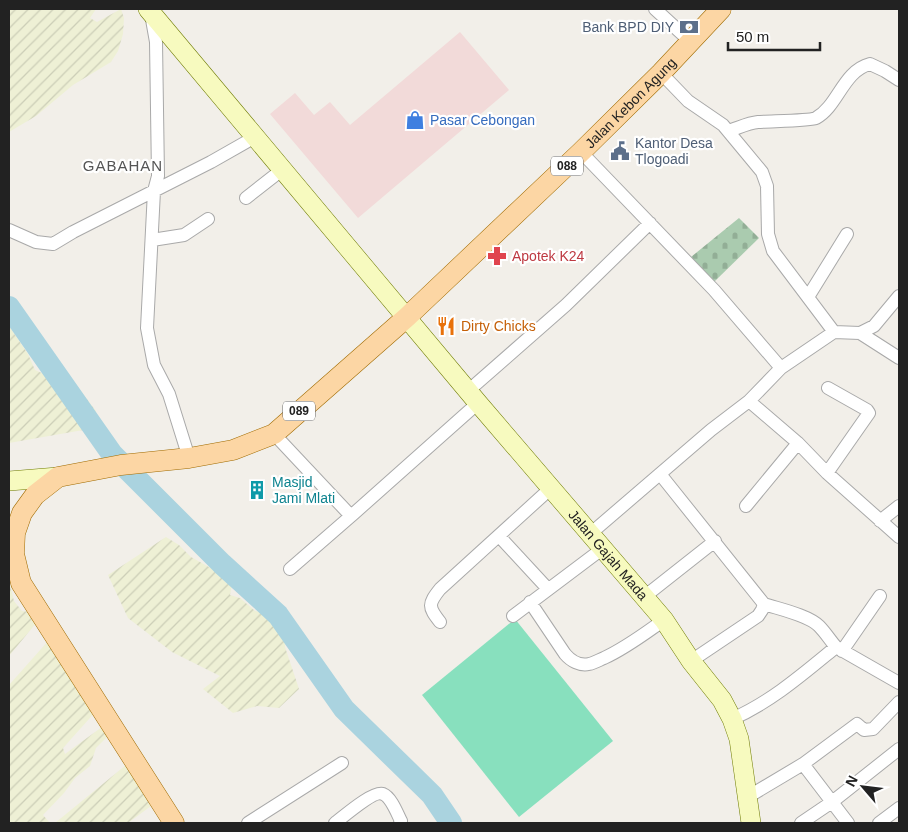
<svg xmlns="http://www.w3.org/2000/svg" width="908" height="832" font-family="Helvetica,sans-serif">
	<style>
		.commercial { fill: #f2dad9 }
		.farmland { fill: url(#farmland-furrows) }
		.cemetery { fill: url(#cemetery-stones) }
		.pitch { fill: #88e0be }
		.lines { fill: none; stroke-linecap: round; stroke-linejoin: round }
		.river { stroke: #aad3df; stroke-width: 22 }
		.minor-casing { stroke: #a9a9a9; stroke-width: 14 }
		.secondary-casing { stroke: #707d05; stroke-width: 20 }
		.primary-casing { stroke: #a06b00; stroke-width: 21 }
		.minor { stroke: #fff; stroke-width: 12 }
		.secondary { stroke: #f7fabf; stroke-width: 19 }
		.primary { stroke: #fcd6a4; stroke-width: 20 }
		.labels { text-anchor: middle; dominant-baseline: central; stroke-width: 4.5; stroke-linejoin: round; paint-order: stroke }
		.shield { fill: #fff; stroke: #646464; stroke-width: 1 }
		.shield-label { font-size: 12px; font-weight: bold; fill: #222 }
		.service-label { font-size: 14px; fill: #4e5e75; stroke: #fff; text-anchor: end }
		.street-label { font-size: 14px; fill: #222; stroke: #fff }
		.shop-label { font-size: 14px; fill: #366cbe; stroke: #fff; text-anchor: start }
		.health-label { font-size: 14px; fill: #be3a42; stroke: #fff; text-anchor: start }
		.food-label { font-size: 14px; fill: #c56008; stroke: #fff; text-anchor: start }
		.culture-label { font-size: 14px; fill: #0d838f; stroke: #fff; text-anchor: start }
		.neighbourhood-label { font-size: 15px; letter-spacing: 1px; fill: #555; stroke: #fff }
	</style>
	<defs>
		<pattern id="farmland-furrows" width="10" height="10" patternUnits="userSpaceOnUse" patternTransform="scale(1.25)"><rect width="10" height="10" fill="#eef0d5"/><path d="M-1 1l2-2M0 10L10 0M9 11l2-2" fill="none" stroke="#ccceb7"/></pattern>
		<pattern id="cemetery-stones" width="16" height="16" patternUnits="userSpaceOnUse" patternTransform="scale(1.25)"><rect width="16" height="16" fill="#aacbaf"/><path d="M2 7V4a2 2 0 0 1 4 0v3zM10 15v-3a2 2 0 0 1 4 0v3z" fill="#92ae96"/></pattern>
	</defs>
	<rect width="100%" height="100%" fill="#f2efe9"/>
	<path class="commercial" d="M460 32 509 90 358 218 270 114 295 93 314 115 330 102 350 125Z"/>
	<path class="farmland" d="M9 9H96L90 18 97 22 121 9 124 18 123 34 118 51 111 62 73 85 36 116 9 132Z
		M9 326 28 354 35 370 44 374 64 369 96 411 89 429 9 443Z
		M166 537 179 545 191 557 225 576 232 584 230 595 240 598 255 611 266 613 280 625 285 638V647L299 689 279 708 257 706 233 713 203 689 220 676 172 652 128 618 108 575Z
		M9 581 14 601 22 611 30 612 37 622 9 656Z
		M49 640 98 709 63 748 65 754 106 724 112 732 96 748 90 766 75 778 64 793 43 815 50 823H9V685Z
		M126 765 151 806 128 823H55Z"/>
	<path class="cemetery" d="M739 218 759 238 714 282 691 257Z"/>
	<path class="pitch" d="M515 619 613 741 519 817 422 695Z"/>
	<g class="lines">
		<path class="river" d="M9 307 112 454 222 564 278 615 344 709 432 795 451 823"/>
		<g class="minor-casing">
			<path id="minor" d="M655 9 691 42
				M151 14 156 42 158 176 154 191 147 328 154 365 169 394 189 458
				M661 73 688 101 723 125 762 172 767 186 768 234 773 251 834 332 860 333 874 326 899 296
				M728 131C738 128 748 123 758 122 769 121 810 121 816 118 838 106 843 71 870 64L885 71 899 80
				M581 152 714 290 781 368
				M246 198 283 169
				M9 230 36 242 53 244 73 232 211 162 255 137
				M152 240 184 235 208 219
				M808 297 847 234
				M834 332 781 368 749 401 798 443 827 473 899 537
				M860 333 899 358
				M468 391 566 305 650 223
				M274 434 351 516 478 403
				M827 473 869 413 867 410 828 388
				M660 474 764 604 762 610 758 616 691 661
				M746 506 798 443
				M880 521 899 506
				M590 534 711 430 749 401
				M499 536 548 589
				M290 569 351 516
				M644 597 715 541
				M530 602 565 654C571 661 580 666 589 664 594 663 599 660 604 658 626 648 644 634 664 620
				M764 604C779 609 808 615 819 626 825 632 830 640 836 647
				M513 616 602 549
				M440 622C428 607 428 604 440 589L551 488
				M842 651 880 596
				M732 719C771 702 803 674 836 647L899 683
				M803 764 848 823
				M746 798 803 764 857 724 864 730 873 729 899 702
				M248 823 342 763
				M335 823C343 817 374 790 383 794 391 797 397 813 401 821L400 823
				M801 823 832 802 899 749
				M879 823 899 808"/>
		</g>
		<g class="secondary-casing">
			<g id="secondary">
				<path id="s1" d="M148 9 478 403 664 620 691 661 722 700 732 719 739 739 751 823"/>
				<path d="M9 481 58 477"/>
			</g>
		</g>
		<g class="primary-casing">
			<g id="primary">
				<path id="s2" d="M174 823 21 583 14 554 15 533 22 513 35 495 58 477 121 465 189 458 233 450 274 434 407 317 581 152 661 73 721 9"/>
			</g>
		</g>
		<use href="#minor" class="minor"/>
		<use href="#secondary" class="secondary"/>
		<use href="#primary" class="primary"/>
	</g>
	<defs>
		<g id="bank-bare" transform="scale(1.5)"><path d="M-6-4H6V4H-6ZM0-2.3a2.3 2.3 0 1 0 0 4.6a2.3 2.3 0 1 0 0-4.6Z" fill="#5c6f8a" stroke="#fff" stroke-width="2.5" paint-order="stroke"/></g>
		<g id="shop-bare" transform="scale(1.5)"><path d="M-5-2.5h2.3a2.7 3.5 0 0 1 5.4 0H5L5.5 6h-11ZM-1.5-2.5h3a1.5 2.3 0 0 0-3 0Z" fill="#3f7fe0" stroke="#fff" stroke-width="2.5" paint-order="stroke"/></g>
		<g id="civic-bare" transform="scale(1.5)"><path d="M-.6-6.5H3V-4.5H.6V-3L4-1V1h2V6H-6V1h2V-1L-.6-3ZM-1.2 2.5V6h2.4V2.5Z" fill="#5c6f8a" stroke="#fff" stroke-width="2.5" paint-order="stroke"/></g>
		<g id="pharmacy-bare" transform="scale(1.5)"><path d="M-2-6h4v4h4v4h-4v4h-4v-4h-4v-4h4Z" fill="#e0444e" stroke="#fff" stroke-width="2.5" paint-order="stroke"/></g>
		<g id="restaurant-bare" transform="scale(1.5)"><path d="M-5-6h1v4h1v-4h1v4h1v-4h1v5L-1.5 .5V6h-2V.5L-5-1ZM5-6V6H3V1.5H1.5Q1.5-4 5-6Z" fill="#e8710a" stroke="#fff" stroke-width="2.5" paint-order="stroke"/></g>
		<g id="building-bare" transform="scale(1.5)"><path d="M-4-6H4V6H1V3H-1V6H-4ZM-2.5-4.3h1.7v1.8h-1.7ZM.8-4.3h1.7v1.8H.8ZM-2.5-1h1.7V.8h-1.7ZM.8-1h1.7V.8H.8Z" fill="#0f9aa8" stroke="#fff" stroke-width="2.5" paint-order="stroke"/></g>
	</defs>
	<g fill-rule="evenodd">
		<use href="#bank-bare" x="689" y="27"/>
		<use href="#shop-bare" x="415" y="120"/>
		<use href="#civic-bare" x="620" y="151"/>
		<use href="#pharmacy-bare" x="497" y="256"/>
		<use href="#restaurant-bare" x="446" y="326"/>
		<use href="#building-bare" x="257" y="490"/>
	</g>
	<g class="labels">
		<g class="shield">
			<rect x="551" y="156.5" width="32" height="19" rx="4"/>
			<rect x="283" y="401.5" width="32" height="19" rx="4"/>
		</g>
		<g class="shield-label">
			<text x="567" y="166">088</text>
			<text x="299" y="411">089</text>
		</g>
		<g class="service-label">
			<text x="674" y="27">Bank BPD DIY</text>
			<text x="635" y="143" text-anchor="start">Kantor Desa<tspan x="635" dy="16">Tlogoadi</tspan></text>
		</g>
		<g class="street-label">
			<text stroke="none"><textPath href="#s2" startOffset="1116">Jalan Kebon Agung</textPath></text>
			<text stroke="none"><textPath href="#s1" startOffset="714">Jalan Gajah Mada</textPath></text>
		</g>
		<g class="shop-label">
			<text x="430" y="120">Pasar Cebongan</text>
		</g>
		<g class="health-label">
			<text x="512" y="256">Apotek K24</text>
		</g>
		<g class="food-label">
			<text x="461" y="326">Dirty Chicks</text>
		</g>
		<g class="culture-label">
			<text x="272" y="482">Masjid<tspan x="272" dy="16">Jami Mlati</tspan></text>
		</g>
		<g class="neighbourhood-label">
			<text x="123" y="165">GABAHAN</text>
		</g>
	</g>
	<rect width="908" height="832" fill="none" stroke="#222222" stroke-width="20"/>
	<g transform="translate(863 787) rotate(298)" stroke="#ffffff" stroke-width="4" paint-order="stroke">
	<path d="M0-4L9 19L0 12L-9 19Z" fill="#222222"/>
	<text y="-8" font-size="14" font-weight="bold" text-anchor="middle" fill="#222222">N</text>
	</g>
	<path d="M728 42v8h92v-8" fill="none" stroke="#222222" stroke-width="2.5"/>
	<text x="736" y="42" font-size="15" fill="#222222" stroke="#ffffff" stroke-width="4" paint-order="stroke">50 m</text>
</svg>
